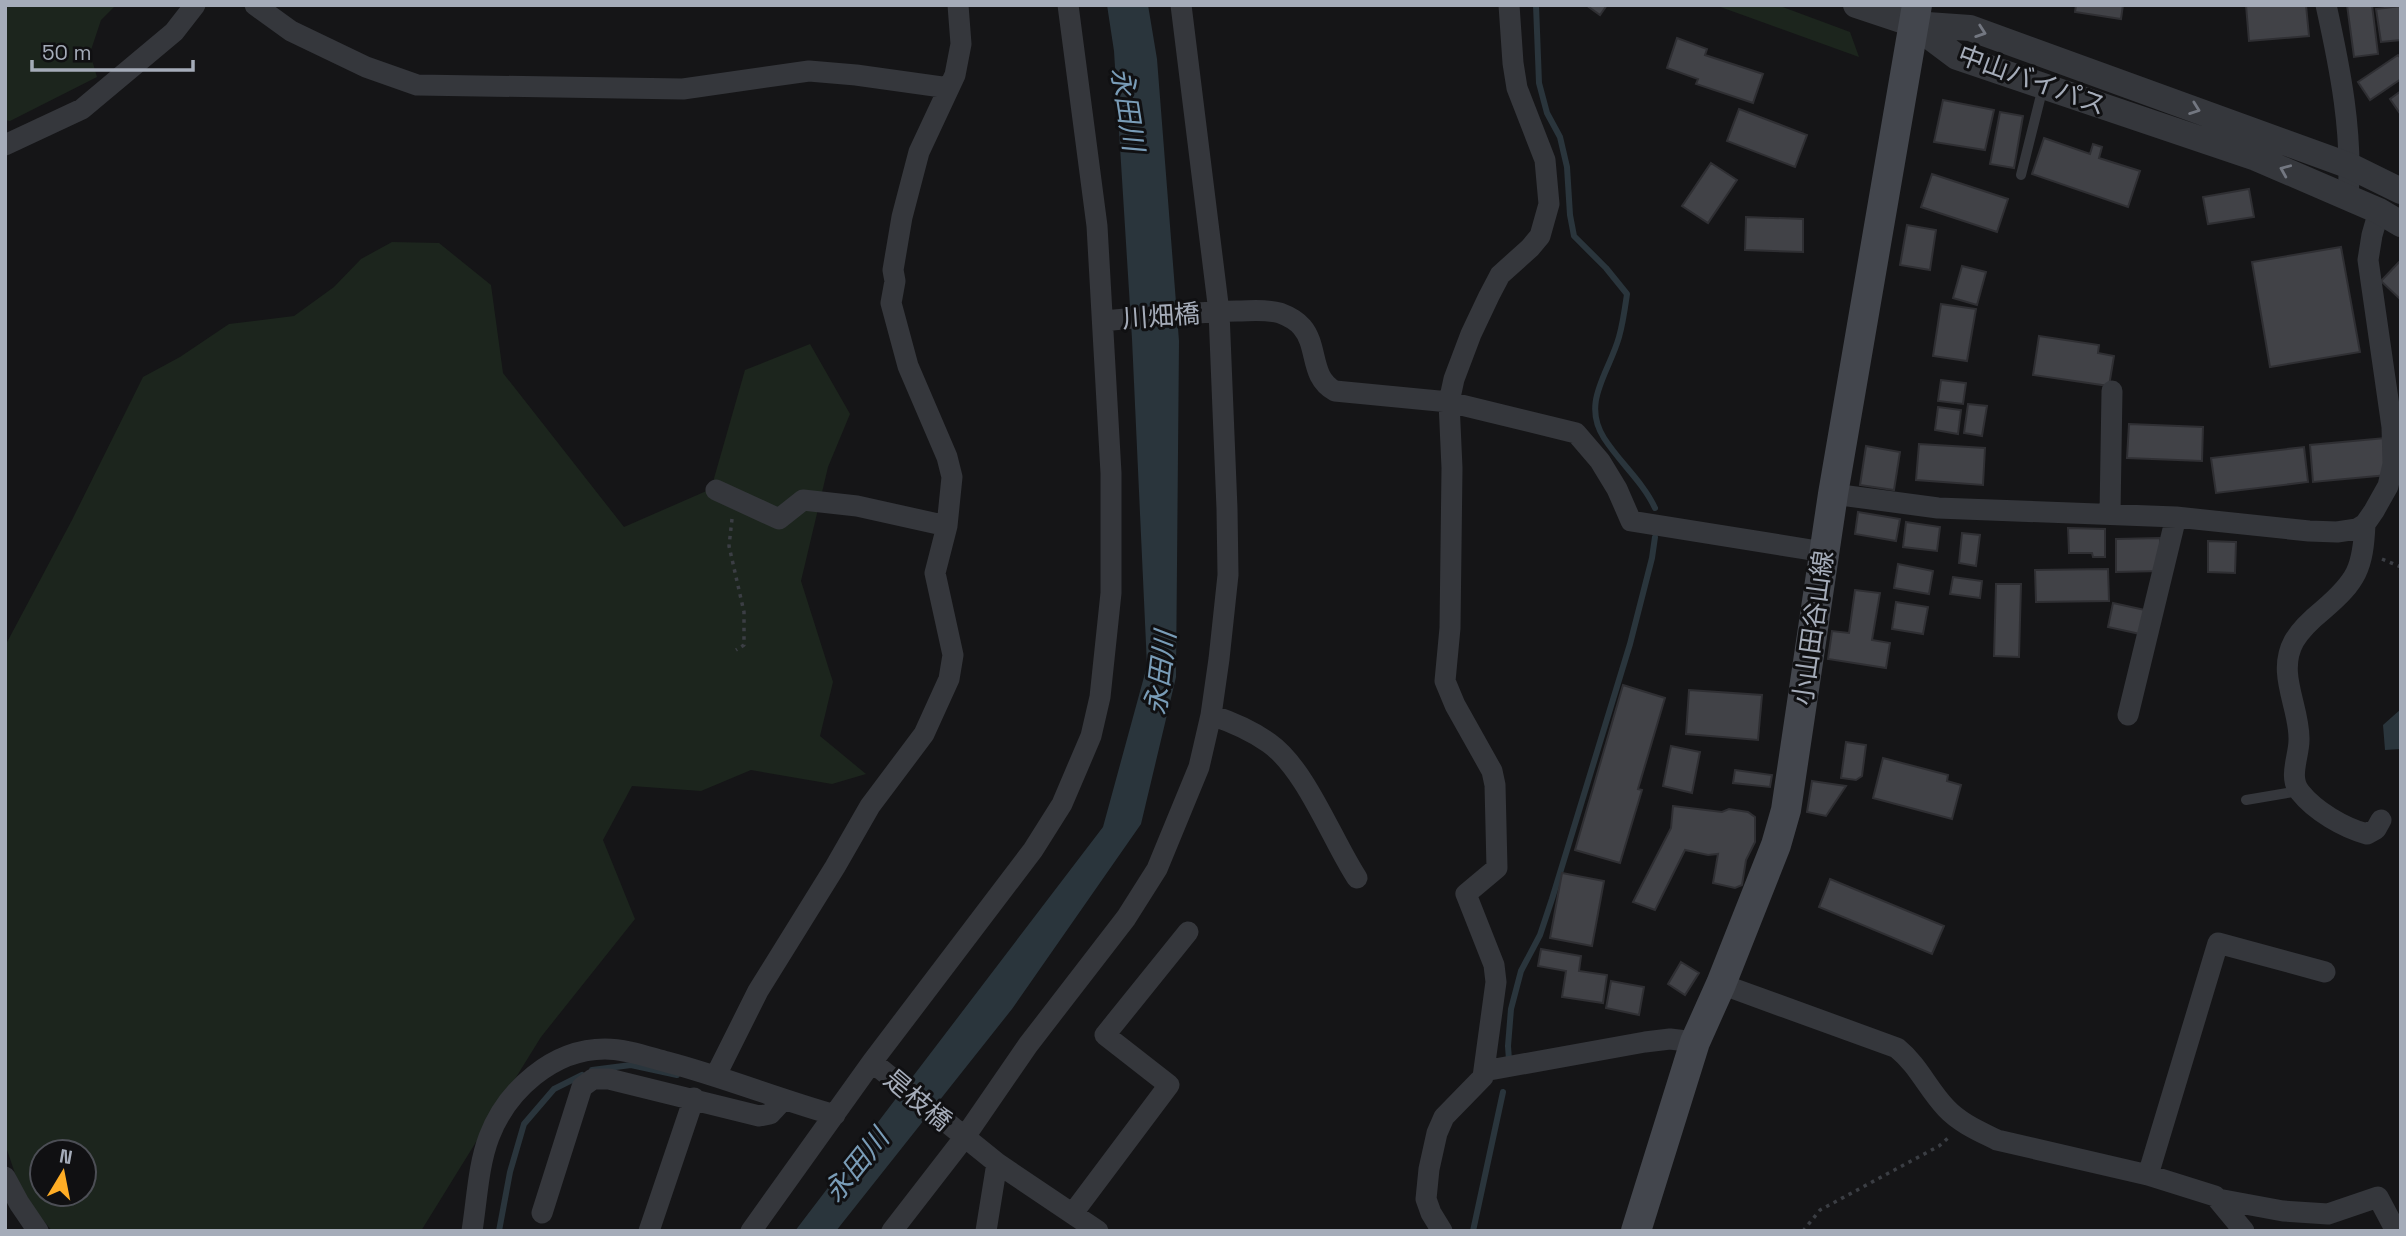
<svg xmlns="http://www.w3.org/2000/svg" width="2406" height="1236" font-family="'Space Grotesk','Noto Sans JP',sans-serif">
  <rect width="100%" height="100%" fill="#151517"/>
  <path fill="#1c251d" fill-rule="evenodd" d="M5,5H116L101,20L90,53L97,77L10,121L5,120Z
    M1715,5H1777L1850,32L1859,57Z
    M392,242L439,243L491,285L503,373L624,527L711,489L745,370L810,344L850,414L828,467L801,581L833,682L820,736L866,774L832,784L751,770L701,791L632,786L603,840L635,919L541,1037L421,1231H52L22,1194L5,1144V646L72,520L143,377L180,357L229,324L294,316L334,287L361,259ZM42,1152H84V1194H42Z"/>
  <path fill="#2a353c" d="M1107,5H1148L1157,59L1179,341L1176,677L1141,824L1012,1009L836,1231H795L1103,827L1147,666L1132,339L1114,51Z
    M2401,709V749L2385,750L2383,725Z"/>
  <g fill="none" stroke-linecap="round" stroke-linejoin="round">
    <path stroke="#2a353c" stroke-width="6" d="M1536,5L1539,83L1547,113L1560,137L1567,167L1570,215L1574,236L1606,268L1627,294C1625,308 1623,323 1619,337C1609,373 1581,402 1604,438C1620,463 1643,482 1655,508
      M1509,1060L1508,1046L1511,1009L1521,971L1540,935L1552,899L1630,644L1652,558L1655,537
      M592,1070L631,1065L677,1075
      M499,1231L510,1172L524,1124L554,1089L582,1075
      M1473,1231L1503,1092"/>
  </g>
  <path fill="#414247" stroke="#2f2f33" stroke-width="2" d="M1586,5H1607L1600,15Z
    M2076,5H2123L2121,19L2075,12Z
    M2246,5H2306L2309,36L2249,41Z
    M2347,5H2372L2378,54L2354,57Z
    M2401,6V40L2381,42L2376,9Z
    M1677,38L1707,49L1705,55L1763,74L1753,103L1696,84L1698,79L1667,68Z
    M2398,55L2401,59V79L2370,100L2358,82Z
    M2401,91V115L2390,99Z
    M1943,100L1994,110L1985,150L1934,142Z
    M1739,109L1807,135L1795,167L1727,141Z
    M2000,112L2023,116L2014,168L1990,164Z
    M2044,138L2090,154L2093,144L2102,147L2099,158L2140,171L2128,207L2032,174Z
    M1711,163L1737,180L1708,223L1682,206Z
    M1932,174L2008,199L1997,232L1921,207Z
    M2249,189L2254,217L2208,224L2203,197Z
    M1746,217L1803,219V252L1745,250Z
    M1907,225L1936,230L1930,270L1900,265Z
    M2341,247L2360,352L2270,367L2252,262Z
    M2401,260V300L2381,281Z
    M1962,266L1986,272L1977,305L1953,298Z
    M1941,304L1976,309L1967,361L1933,356Z
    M2039,336L2099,345L2098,353L2114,356L2109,386L2033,375Z
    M1941,380L1966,383L1963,404L1938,401Z
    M1968,404L1987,406L1982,436L1964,433Z
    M1938,407L1961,410L1958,434L1935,430Z
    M2129,424L2203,427L2202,461L2127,458Z
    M2385,438L2388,475L2313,482L2310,445Z
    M1919,444L1985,448L1983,485L1916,480Z
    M1866,446L1900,452L1894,490L1860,485Z
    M2304,447L2308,482L2216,493L2211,458Z
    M1858,512L1900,519L1896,541L1855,534Z
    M1906,522L1940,527L1937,551L1903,547Z
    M2068,528L2105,529V557H2093L2092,553H2069Z
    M1962,533L1980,535L1976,566L1959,563Z
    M2160,538L2161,571L2116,572V539Z
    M2208,541L2236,542L2235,573L2208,572Z
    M1898,564L1933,571L1929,594L1894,588Z
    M2108,569L2109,601L2036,602L2035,570Z
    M1953,577L1982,581L1980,598L1950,594Z
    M1996,584H2021L2019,657L1994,656Z
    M1855,590L1880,593L1872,640L1890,643L1886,668L1828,659L1832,631L1849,633Z
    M1896,602L1928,607L1923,634L1892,629Z
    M2113,603L2145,610L2140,634L2108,627Z
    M1623,685L1665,698L1638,789L1642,790L1620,863L1575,850Z
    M1689,690L1762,695L1758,740L1686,734Z
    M1846,742L1866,745L1862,776L1856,780L1841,778Z
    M1671,746L1700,752L1692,793L1663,786Z
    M1883,758L1948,775L1947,781L1961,785L1952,819L1873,798Z
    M1735,770L1772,775L1770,787L1733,783Z
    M1812,781L1846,786L1826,816L1807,812Z
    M1673,806L1722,812L1729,809L1748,812L1755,817V842L1746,860L1742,885L1735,888L1713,883L1718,854L1708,855L1685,850L1655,910L1633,902L1671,828Z
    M1562,873L1604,881L1592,946L1550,938Z
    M1830,879L1944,926L1932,954L1819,907Z
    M1541,949L1581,956L1579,971L1607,975L1603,1003L1562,997L1566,971L1538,966Z
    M1681,962L1699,973L1685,995L1668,984Z
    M1611,981L1644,987L1639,1015L1606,1008Z"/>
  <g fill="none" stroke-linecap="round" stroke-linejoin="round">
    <path stroke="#3b3e44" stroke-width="3.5" stroke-dasharray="3.5 5" stroke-linecap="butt" d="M732,519L729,546L744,612V645L736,650
      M2382,559L2401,567
      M1803,1231L1820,1210L1939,1146L1948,1138"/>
    <path stroke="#35373c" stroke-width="10" d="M2021,175L2043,87
      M2246,800L2299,791"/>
    <path stroke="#35373c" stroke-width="21" d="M255,5L291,31L366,67L417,85L683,89L809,71L856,75L949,88
      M2326,5C2340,68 2353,133 2348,197
      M5,145L82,109L174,32L195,5
      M1103,321C1148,317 1192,312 1237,311C1251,311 1266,309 1280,313C1288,316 1297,321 1302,327C1319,347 1309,377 1335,391L1449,402L1576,433L1600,461L1617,489L1631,521L1824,552
      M716,490L779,519L803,500L857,506L947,526
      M1833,494L1938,508L2176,517L2309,531L2337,532L2357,529L2365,524L2374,511L2388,486L2393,464L2392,427L2368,260L2372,235L2379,211
      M2110,514L2112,391
      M2365,524C2363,568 2357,581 2323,610C2312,619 2301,629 2294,641C2276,674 2300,707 2299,740C2299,757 2288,777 2300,792C2315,811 2344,828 2367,834L2376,829L2381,820
      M1211,715C1232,722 1251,730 1269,743C1306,769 1332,840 1357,878
      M2128,715L2176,517
      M1721,984L1897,1048C1919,1066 1927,1088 1946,1108C1960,1123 1979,1131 1997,1140L2148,1175L2215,1196L2244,1231
      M872,1062L997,1163L1098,1231
      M1484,1071L1645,1042L1670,1039L1695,1042
      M716,1075L758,991L835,867L870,806L924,734L949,679L953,655L935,573L947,526L952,477L947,457L908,366L891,303L895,281L893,270L902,217L919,152L955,75L961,44L958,5
      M2148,1175L2218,943L2325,972
      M5,1177L19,1203L38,1231
      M2218,1199L2283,1211L2328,1214L2378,1197L2396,1231
      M542,1213L582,1087L593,1079H609L759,1116L770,1114L783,1100
      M1073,1213L1169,1085L1105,1035L1188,932
      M472,1231C477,1200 478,1166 489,1137C507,1090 553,1049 605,1049C626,1049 648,1057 667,1062C724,1077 778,1099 835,1115
      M649,1231L694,1098
      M751,1231L872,1062L1033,850L1062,804L1091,736L1100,697L1111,593V473L1097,226L1068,5
      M892,1231L964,1138L1028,1045L1126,918L1157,869L1199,767L1211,715L1219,659L1228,575L1227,509L1219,312L1181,5
      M986,1231L997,1163
      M1442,1231L1431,1213L1426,1199L1429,1169L1437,1133L1444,1117L1483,1077L1496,982L1494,965L1466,894L1497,868L1495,785L1492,771L1455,705L1445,681L1450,628L1452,468L1449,402L1454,379L1471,334L1489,296L1500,275L1530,248L1540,236L1549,204L1545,160L1517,88L1513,63L1509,5"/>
    <path stroke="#35373c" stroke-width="26" d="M1856,5L1913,24L1970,28L2350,166L2401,191
      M1913,24L1957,57L2256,158L2379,211L2401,224"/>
    <path stroke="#43464d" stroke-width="30" d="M1636,1231L1695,1042L1721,984L1776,845L1786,810L1833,494L1917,5"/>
  </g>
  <defs><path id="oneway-chevron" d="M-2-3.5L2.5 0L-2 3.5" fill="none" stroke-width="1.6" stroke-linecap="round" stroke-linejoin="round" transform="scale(1.75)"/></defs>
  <g stroke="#737781">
    <use href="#oneway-chevron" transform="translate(1981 32) rotate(19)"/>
    <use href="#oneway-chevron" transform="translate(2195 109) rotate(20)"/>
    <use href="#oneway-chevron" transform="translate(2285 170) rotate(-157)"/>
  </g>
  <g text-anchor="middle" stroke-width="6" stroke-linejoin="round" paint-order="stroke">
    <g font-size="26" fill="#a5acb9" stroke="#101012">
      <text transform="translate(2032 80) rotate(20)" y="9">中山バイパス</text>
      <text transform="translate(1161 316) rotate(-4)" y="9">川畑橋</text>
      <text transform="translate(1813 628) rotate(-82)" y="9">小山田谷山線</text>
      <text transform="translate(918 1100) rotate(40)" y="9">是枝橋</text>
    </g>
    <g font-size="28" font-style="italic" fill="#799cb7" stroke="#101012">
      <text transform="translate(1128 109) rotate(81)" y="10">永田川</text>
      <text transform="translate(1160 673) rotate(-83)" y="10">永田川</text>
      <text transform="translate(856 1165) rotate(-51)" y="10">永田川</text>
    </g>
  </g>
  <rect width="2406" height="1236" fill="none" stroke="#a5acb9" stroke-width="14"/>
  <g transform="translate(63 1173) rotate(10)"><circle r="33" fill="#101012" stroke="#4c4e55" stroke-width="2"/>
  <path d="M0-5L12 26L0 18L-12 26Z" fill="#ffad25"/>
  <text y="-10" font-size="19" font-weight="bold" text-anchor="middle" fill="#a5acb9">N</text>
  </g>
  <path d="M32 60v10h161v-10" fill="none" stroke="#a5acb9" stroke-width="3.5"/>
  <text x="42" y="60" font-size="21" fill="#a5acb9" stroke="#101012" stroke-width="5" paint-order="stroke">50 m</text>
</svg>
